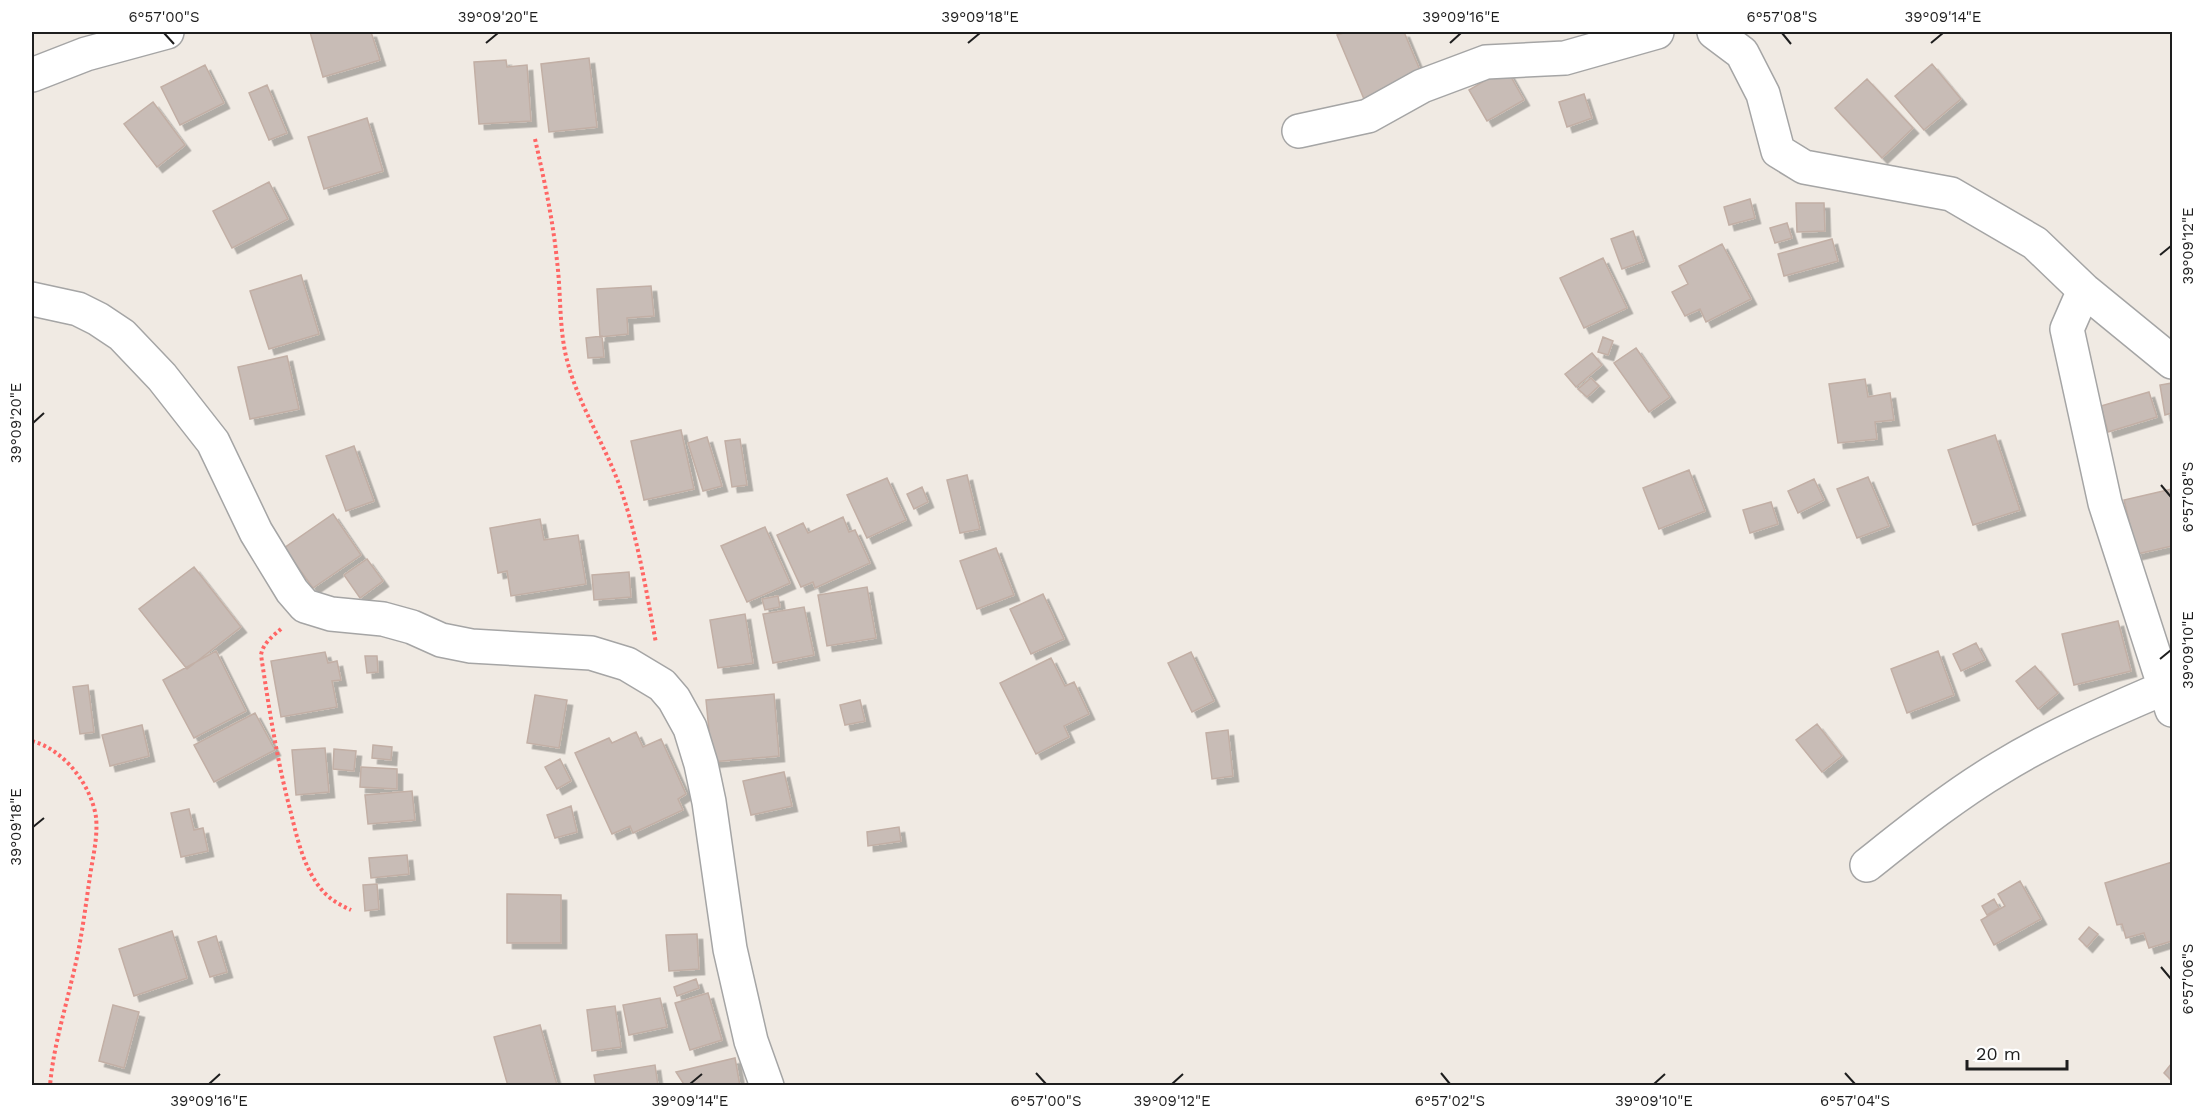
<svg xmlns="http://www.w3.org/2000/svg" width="2204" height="1117" font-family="'Work Sans',sans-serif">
  <defs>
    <filter id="shadow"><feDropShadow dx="5.5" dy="5.5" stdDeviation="0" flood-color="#0004"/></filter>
  </defs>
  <rect width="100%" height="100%" fill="#f0eae3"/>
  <path fill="#c8bcb6" stroke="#c2afa5" stroke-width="1.5" filter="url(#shadow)" d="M310,32H371L380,60L323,77Z
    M1347,32H1404L1422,75L1364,99L1337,35Z
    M589,58L597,127L549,132L541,64Z
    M506,60L507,67L527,65L531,121L479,124L474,62Z
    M1932,64L1961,99L1924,130L1895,96Z
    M205,65L224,103L180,125L161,87Z
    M1506,68L1524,100L1487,121L1469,90Z
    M1867,79L1913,128L1882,158L1835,108Z
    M267,85L287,133L269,140L249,93Z
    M1584,94L1592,118L1567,127L1559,102Z
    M153,102L185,145L157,167L124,124Z
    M367,118L383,171L324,189L308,137Z
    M269,182L288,219L232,248L213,211Z
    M1750,199L1755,218L1729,225L1724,207Z
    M1796,203H1824L1825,231L1797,232Z
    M1787,223L1792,238L1775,243L1770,228Z
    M1633,231L1644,261L1622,269L1611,239Z
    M1832,239L1838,261L1784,276L1778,254Z
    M1722,244L1751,299L1706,322L1700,309L1685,316L1672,292L1688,284L1679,266Z
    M1603,258L1627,308L1584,328L1560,278Z
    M301,275L319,334L269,349L250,291Z
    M651,286L654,316L627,318L628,334L600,337L597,289Z
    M602,336L604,357L588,358L586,338Z
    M1603,337L1613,341L1608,355L1598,352Z
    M1636,348L1670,397L1649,412L1614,363Z
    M1592,353L1602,365L1576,387L1565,374Z
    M287,356L299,409L250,419L238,367Z
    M1591,378L1599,386L1587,397L1578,389Z
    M1865,379L1868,397L1890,393L1894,420L1875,422L1877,439L1838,443L1829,384Z
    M2172,383V413L2165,415L2160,385Z
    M2149,392L2157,417L2108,432L2101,406Z
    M681,430L694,489L644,500L631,441Z
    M1995,435L2020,510L1973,525L1948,450Z
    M707,437L722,486L703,491L688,443Z
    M740,439L747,485L732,487L725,441Z
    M354,446L374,501L346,511L326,456Z
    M1689,470L1705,511L1659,529L1643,488Z
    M967,475L980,529L960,533L947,480Z
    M1868,477L1889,526L1857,538L1837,489Z
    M887,478L906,520L867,538L847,495Z
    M1814,479L1824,500L1798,513L1788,491Z
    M922,487L928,502L914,509L907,494Z
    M2172,489V546L2137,554L2124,500Z
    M1771,502L1778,524L1750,533L1743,510Z
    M333,514L361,555L313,588L284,548Z
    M843,517L849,532L855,530L870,563L815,588L813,582L801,587L777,535L803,523L808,533Z
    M540,519L544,540L578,535L586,584L511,596L507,571L498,573L490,528Z
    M765,527L790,583L747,602L721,546Z
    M996,548L1014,595L977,609L960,561Z
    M367,559L383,581L360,598L344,575Z
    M194,567L241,627L187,669L139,609Z
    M629,572L631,597L594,600L592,575Z
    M867,587L876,638L827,646L818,595Z
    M1043,594L1064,639L1031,654L1010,609Z
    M778,596L780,607L765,610L762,599Z
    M804,607L814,655L773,663L763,614Z
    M745,614L753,663L718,668L710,620Z
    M2118,621L2131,671L2074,685L2062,634Z
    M1976,643L1985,660L1961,671L1953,654Z
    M216,651L246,711L194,738L163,680Z
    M1938,651L1954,695L1907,713L1891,669Z
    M325,652L328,663L337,661L341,680L332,681L337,707L281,717L271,661Z
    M1191,652L1214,701L1192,712L1168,663Z
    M365,656H377L378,672L367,673Z
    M1051,658L1065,686L1074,682L1089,714L1064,726L1069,737L1036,754L1000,683Z
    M2035,666L2058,693L2038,709L2016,681Z
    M88,685L94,732L80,734L73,687Z
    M774,694L779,756L712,762L706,700Z
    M535,695L567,700L559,748L527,743Z
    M860,700L865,721L845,725L840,705Z
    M255,713L275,750L214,782L194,745Z
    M1817,724L1842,756L1822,772L1796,740Z
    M142,725L149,756L110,766L102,735Z
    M1228,730L1233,776L1212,779L1206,733Z
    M636,732L643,747L661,739L686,794L678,799L683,810L633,833L630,826L612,834L575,753L609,738L612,743Z
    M373,745L392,747L391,760L372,758Z
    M325,748L329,792L296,795L292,750Z
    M334,749L356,751L354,771L333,769Z
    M560,759L571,781L557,789L545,767Z
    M361,767L397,769V789L360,787Z
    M784,772L792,806L751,815L743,781Z
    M412,791L415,820L368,824L365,795Z
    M571,806L577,832L555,838L547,815Z
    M189,809L194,830L203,828L208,851L181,857L171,813Z
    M899,827L901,841L868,846L867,832Z
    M407,855L409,874L371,878L369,858Z
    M2172,862V941L2149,948L2144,933L2126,938L2122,924L2117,925L2105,883Z
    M2020,881L2041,919L1994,945L1981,920L2005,906L1998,894Z
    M377,884L379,909L365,911L363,885Z
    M507,894L561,895V943H507Z
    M1994,899L1999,908L1987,915L1982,906Z
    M2089,927L2098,934L2087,947L2079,939Z
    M172,931L187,978L134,996L119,949Z
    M697,934L699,969L669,971L666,935Z
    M216,936L227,972L210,977L198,942Z
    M696,979L699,988L677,996L674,987Z
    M708,993L722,1040L690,1050L675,1003Z
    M660,998L667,1027L629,1035L623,1005Z
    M113,1005L139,1012L124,1068L99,1061Z
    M615,1006L621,1047L592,1051L587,1010Z
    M540,1025L557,1085L508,1086L494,1037Z
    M735,1058L740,1086H685L676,1072Z
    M2172,1063V1081L2164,1073Z
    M655,1065L658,1086H596L594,1075Z"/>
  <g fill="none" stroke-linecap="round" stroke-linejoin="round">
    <defs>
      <path id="minor" d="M1714,32L1742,53L1763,94L1778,151L1804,167L1951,194L2035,243L2084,290L2172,362
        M32,75L86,54L167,32
        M1299,131L1368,116L1422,86L1486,62L1565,58L1657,32
        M2084,290L2067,329L2105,503L2172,710
        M32,299L78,309L98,319L122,335L162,377L213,442L256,532L292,591L305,606L331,614L383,619L412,627L441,640L471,646L591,653L627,664L662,685L674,699L690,728L701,764L709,802L730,949L751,1041L767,1086
        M1867,865C1910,831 1953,796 2000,768C2052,736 2108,712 2164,688"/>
    </defs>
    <use href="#minor" stroke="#a5a5a5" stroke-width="36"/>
    <path stroke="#ff6665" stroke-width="4" stroke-dasharray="3 3" stroke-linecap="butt" d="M535,139C544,179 553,220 557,261C561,292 559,326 566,356C577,403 604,442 620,487C638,538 646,590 656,643
      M281,629C273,636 263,643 261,655C269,708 277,761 291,813C297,838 303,864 318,885C327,898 338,904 351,910
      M32,741C63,749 91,784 96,817C98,837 93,856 90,876C85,910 81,944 72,979C64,1014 53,1049 50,1086"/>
    <use href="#minor" stroke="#fff" stroke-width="33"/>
  </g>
  <path fill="none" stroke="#1e1e1e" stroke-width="2" d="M164,33L174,44M1782,33L1791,44M486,43L498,33M968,43L980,33M1450,43L1461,33M1931,43L1943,33M2160,255L2171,246M33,423L44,413M2161,485L2171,497M2160,659L2171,650M33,827L44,818M2161,967L2171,979M1036,1073L1046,1084M1441,1073L1450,1084M1845,1073L1855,1084M209,1084L220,1074M690,1084L702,1074M1172,1084L1183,1074M1654,1084L1665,1074"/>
  <rect width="2204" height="1117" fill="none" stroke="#ffffff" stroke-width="66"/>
  <path d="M1967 1060v9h100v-9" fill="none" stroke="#1e1e1e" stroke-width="3"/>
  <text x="1976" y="1060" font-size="18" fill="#1e1e1e" stroke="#ffffff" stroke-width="4.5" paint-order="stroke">20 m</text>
  <rect x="33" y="33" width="2138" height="1051" fill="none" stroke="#1e1e1e" stroke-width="2"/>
  <g font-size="15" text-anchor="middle" fill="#1e1e1e">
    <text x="164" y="22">6°57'00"S</text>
    <text x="498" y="22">39°09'20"E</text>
    <text x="980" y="22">39°09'18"E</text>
    <text x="1461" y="22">39°09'16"E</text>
    <text x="1782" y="22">6°57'08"S</text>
    <text x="1943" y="22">39°09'14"E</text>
    <text transform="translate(2188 246) rotate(-90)" y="5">39°09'12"E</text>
    <text transform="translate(16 423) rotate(-90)" y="5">39°09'20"E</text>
    <text transform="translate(2188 497) rotate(-90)" y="5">6°57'08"S</text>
    <text transform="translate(2188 650) rotate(-90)" y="5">39°09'10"E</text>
    <text transform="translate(16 827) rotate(-90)" y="5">39°09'18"E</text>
    <text transform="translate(2188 979) rotate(-90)" y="5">6°57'06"S</text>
    <text x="209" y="1106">39°09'16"E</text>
    <text x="690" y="1106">39°09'14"E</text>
    <text x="1046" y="1106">6°57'00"S</text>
    <text x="1172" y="1106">39°09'12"E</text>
    <text x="1450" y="1106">6°57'02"S</text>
    <text x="1654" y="1106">39°09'10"E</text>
    <text x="1855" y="1106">6°57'04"S</text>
  </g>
</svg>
